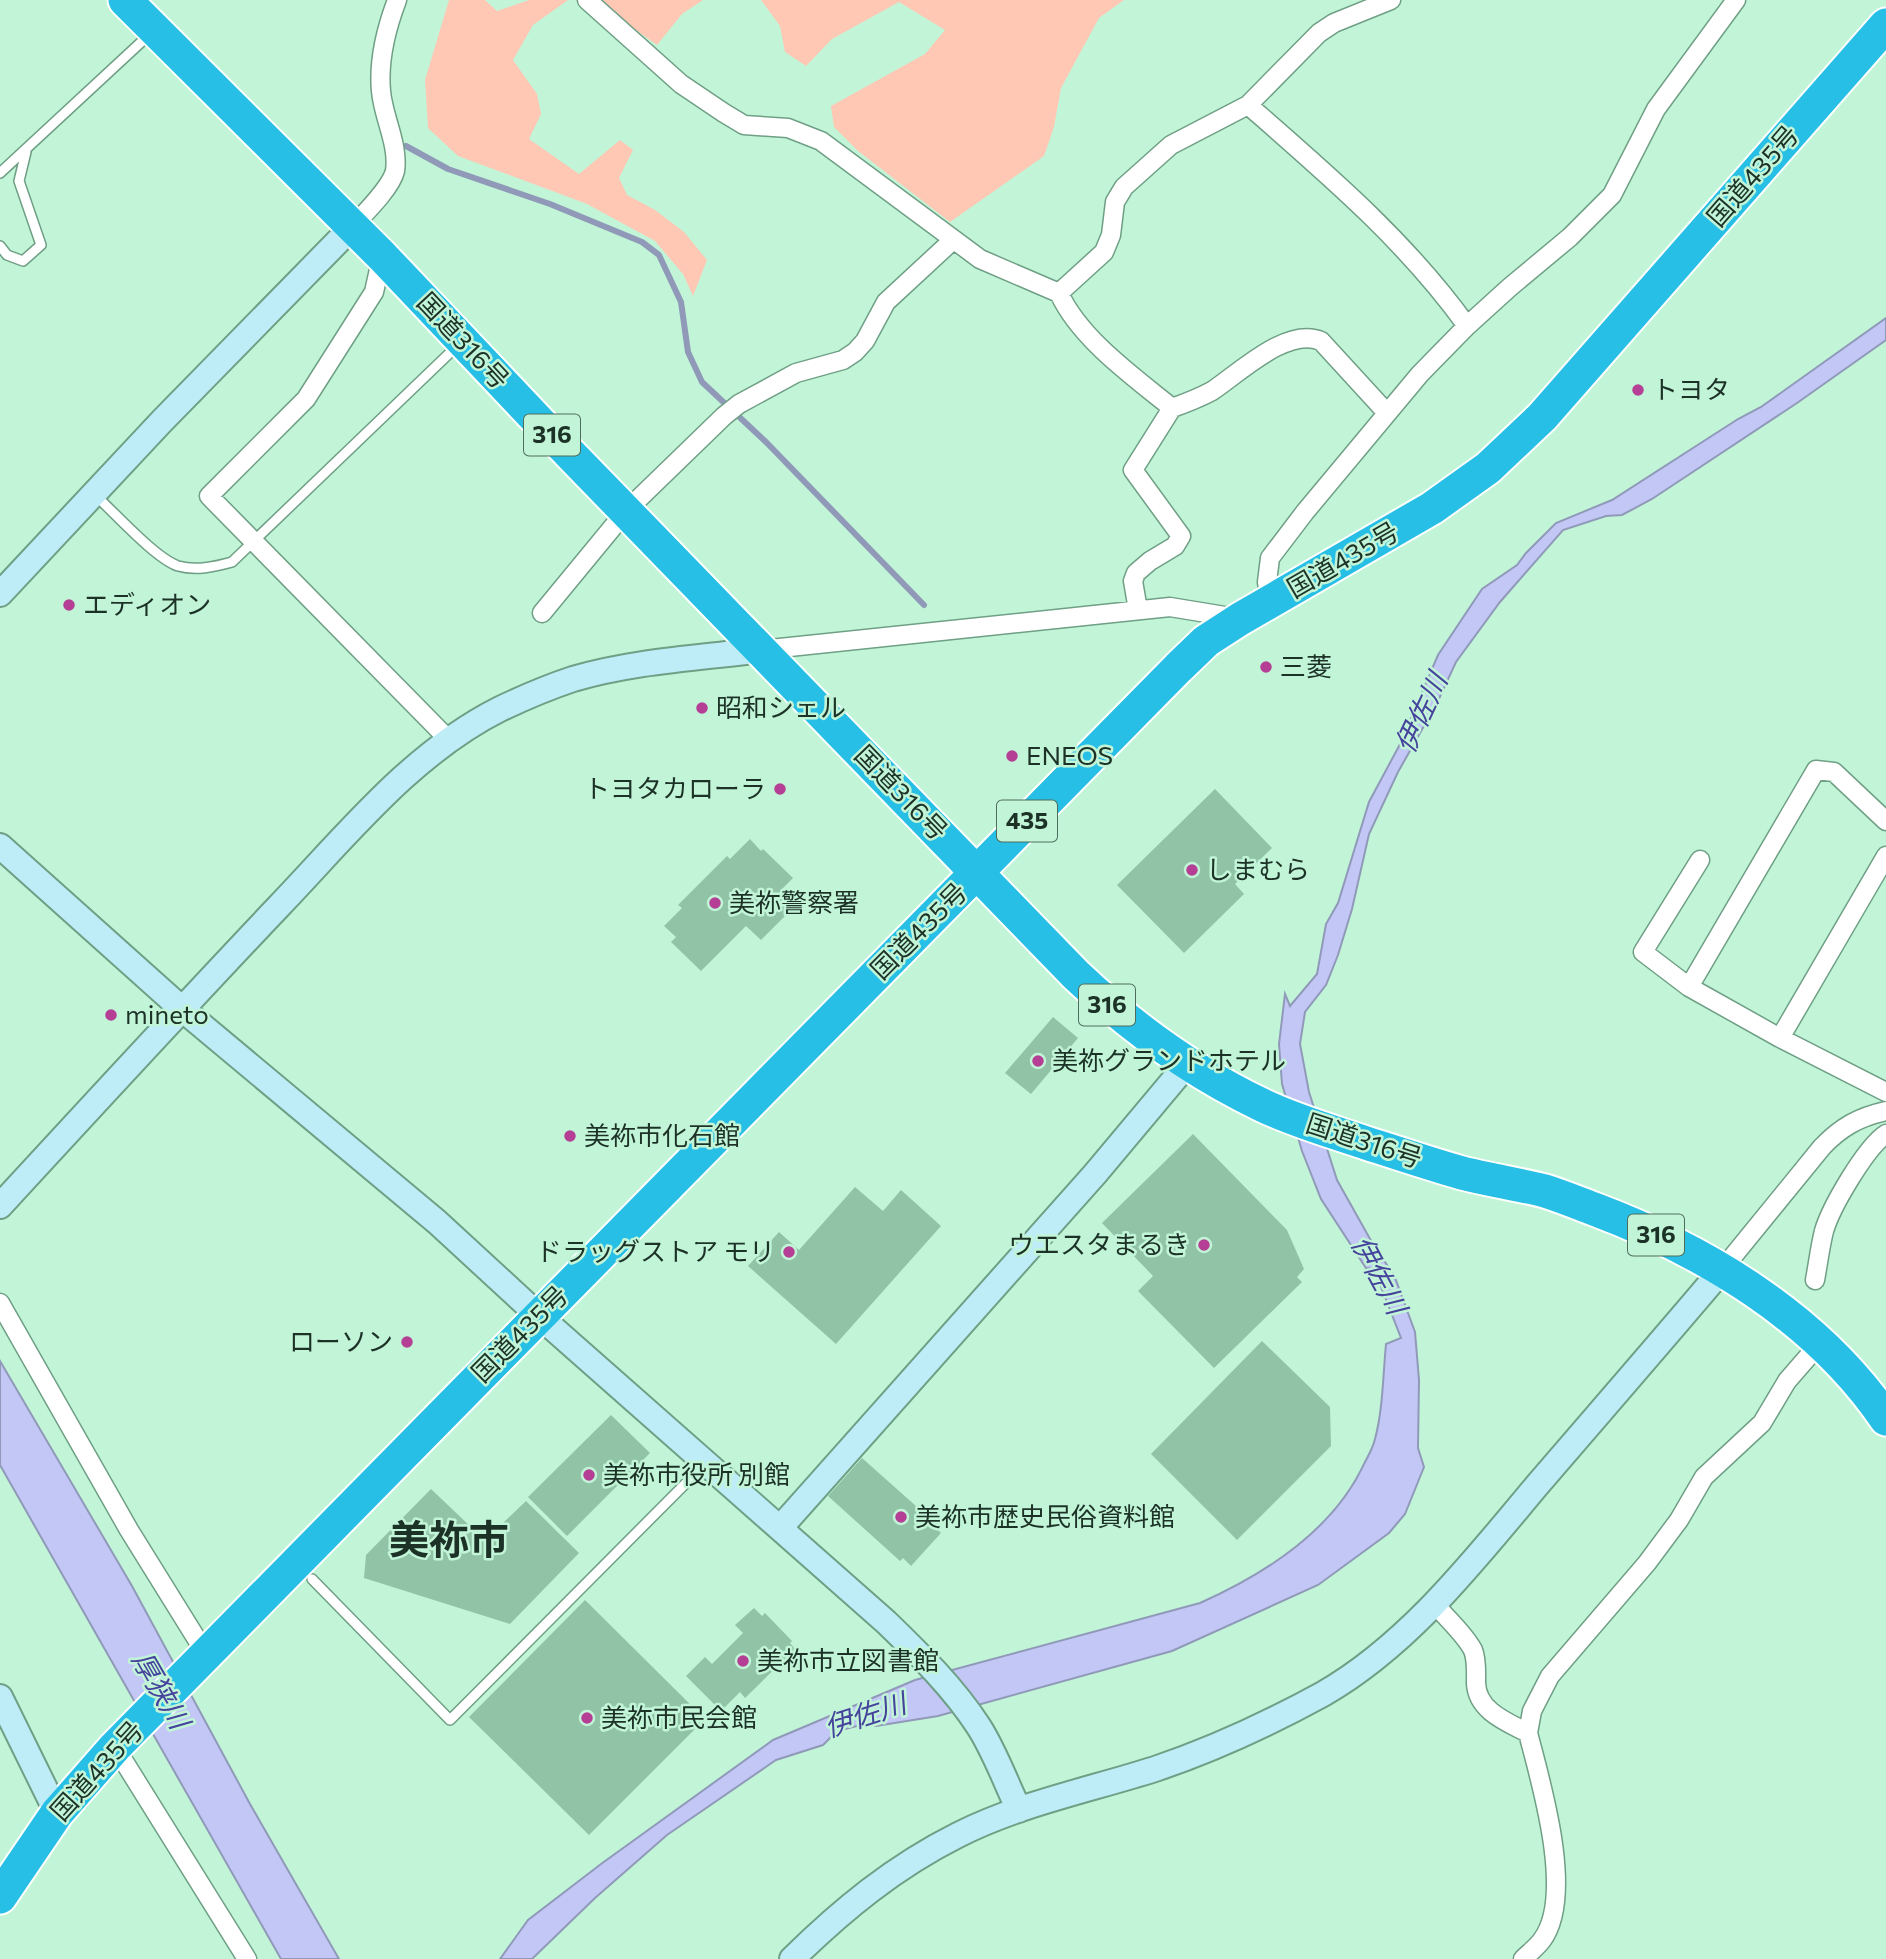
<svg xmlns="http://www.w3.org/2000/svg" width="1886" height="1959" font-family="Commissioner,'Noto Sans JP',sans-serif">
  <rect width="100%" height="100%" fill="#c2f5d8"/>
  <path fill="#fec8b5" d="M449,0H485L497,11L529,0H568L533,25L513,60L537,94L541,114L529,139L579,174L620,140L633,150L619,178L627,195L655,210L684,232L707,260L693,296L683,274L655,241L587,204L458,156L428,128L425,80Z
    M574,0H703L682,14L657,45L599,4Z
    M761,0H1124L1099,18L1061,88L1054,127L1044,156L950,222L858,151L834,127L831,106L925,54L945,30L899,2L832,39L806,66L785,52L780,26Z"/>
  <path fill="#c2c7f6" stroke="#909ab8" stroke-width="2" d="M1886,318V340L1797,403L1652,499L1622,515L1606,516L1563,530L1500,602L1456,662L1437,703L1398,772L1369,834L1352,909L1338,955L1326,985L1305,1012L1300,1044L1309,1092L1337,1180L1374,1246L1394,1275L1415,1332L1419,1380L1418,1448L1424,1467L1405,1514L1389,1533L1318,1585L1172,1651L938,1716L876,1726L865,1724L837,1731L823,1745L776,1760L667,1835L595,1898L532,1959H500L528,1920L601,1864L773,1740L915,1680L1200,1603C1265,1574 1333,1531 1364,1464C1368,1456 1373,1448 1375,1439C1383,1409 1383,1375 1386,1344L1401,1338L1374,1269L1366,1268L1321,1199L1302,1151L1282,1084L1279,1044L1285,994L1290,1006L1317,974L1326,924L1338,903L1369,802L1399,746L1438,655L1482,589L1517,565L1526,553L1556,523L1612,500L1738,419L1761,407Z
    M0,1361L132,1586L250,1804L339,1959H281L0,1465Z"/>
  <g fill="none" stroke-linecap="round" stroke-linejoin="round">
    <path stroke="#909ab8" stroke-width="6" d="M406,146L448,169L550,204L642,242L659,255L681,302L688,352L702,382L767,443L924,605"/>
  </g>
  <path fill="#91c3a7" d="M1215,789L1272,848L1235,884L1244,894L1184,953L1117,885Z
    M750,839L761,851L763,849L793,878L780,891L795,906L761,940L746,926L701,971L671,942L676,937L664,926L682,908L678,905L727,856L730,859Z
    M1053,1017L1078,1038L1031,1094L1005,1073Z
    M1193,1134L1287,1230L1304,1269L1297,1277L1302,1282L1214,1368L1138,1291L1153,1276L1102,1223Z
    M855,1187L883,1211L901,1190L941,1226L836,1344L748,1266L779,1232L799,1250Z
    M1262,1341L1330,1407L1331,1446L1237,1540L1151,1454Z
    M611,1415L650,1453L567,1536L528,1497Z
    M862,1458L935,1523L933,1525L941,1533L911,1566L903,1558L900,1561L828,1496Z
    M431,1489L471,1527L502,1524L526,1501L579,1553L510,1624L364,1578L366,1555Z
    M585,1600L705,1719L589,1835L469,1717Z
    M754,1608L762,1616L765,1613L792,1641L790,1643L795,1649L745,1698L740,1692L721,1711L686,1676L705,1657L712,1664L743,1633L735,1625Z"/>
  <g fill="none" stroke-linecap="round" stroke-linejoin="round">
    <defs>
      <path id="lane" d="M0,173L151,33
        M0,246L7,255L23,261L41,245L19,181L26,152
        M95,495C115,513 155,558 178,566C196,571 214,567 232,562L457,346
        M312,1579L450,1720L704,1465"/>
      <path id="street" d="M587,0L681,84L724,113L744,125L788,128L821,141L980,259L1059,293C1080,339 1134,377 1172,408L1133,470L1181,536L1175,546L1150,561L1136,573L1133,581L1138,610
        M1248,105C1327,174 1406,241 1467,326
        M352,227C364,214 391,188 395,171C399,144 383,117 381,91C378,59 386,29 397,0
        M382,256L374,292L306,399L209,496L450,741
        M1059,293L1104,252L1111,235L1115,202L1124,187L1171,145L1248,105L1319,33L1334,23L1391,0
        M1172,408C1186,403 1199,398 1212,391C1238,374 1287,326 1321,341L1387,413
        M1270,601L1267,582L1270,558L1305,512L1420,374L1467,326L1510,287L1570,237L1612,195L1656,109L1736,0
        M542,613L626,511L724,416L739,404L796,373L843,360L855,352L865,341L886,302L953,240
        M761,650L1170,607L1237,618
        M1700,860L1643,952L1689,987L1780,1038L1886,1092
        M1689,987L1816,770L1834,772L1886,821
        M1780,1038L1886,856
        M1721,1271L1822,1147C1841,1127 1859,1117 1886,1111
        M1815,1280C1818,1264 1820,1247 1824,1231C1831,1207 1866,1147 1886,1134
        M0,1303L129,1530L206,1654
        M1434,1603C1446,1618 1464,1633 1473,1650C1477,1660 1476,1672 1476,1683C1477,1711 1507,1722 1528,1733
        M115,1747L247,1959
        M1523,1959C1529,1953 1537,1947 1542,1940C1575,1896 1541,1783 1528,1733L1532,1711L1550,1676L1647,1563L1679,1520L1704,1477L1762,1423L1787,1381L1820,1343"/>
      <path id="secondary" d="M0,594L162,421L352,227
        M0,846L182,1009L437,1222L538,1315L886,1622C920,1655 953,1687 979,1727C995,1752 1006,1783 1019,1810
        M0,1206C93,1105 186,1004 280,905C347,835 412,753 500,709C523,698 549,687 573,679C634,661 699,658 761,650
        M780,1528L1095,1174L1188,1063
        M0,1697L57,1813
        M792,1959C842,1910 894,1867 958,1835C1019,1804 1089,1790 1155,1769C1212,1750 1270,1723 1323,1694C1410,1644 1475,1559 1539,1483C1600,1412 1661,1342 1721,1271"/>
      <path id="highway" d="M125,0L382,256L544,427L1076,975C1131,1027 1193,1072 1262,1105C1295,1121 1331,1131 1366,1143C1398,1153 1430,1164 1462,1173C1489,1180 1517,1184 1545,1191C1561,1196 1578,1203 1594,1209C1706,1251 1818,1319 1886,1419
        M0,1897L57,1813L115,1747L1178,668L1206,641L1240,619L1432,508L1488,468L1542,417L1886,25"/>
    </defs>
    <use href="#lane" stroke="#6f9f85" stroke-width="12"/>
    <use href="#street" stroke="#6f9f85" stroke-width="21"/>
    <use href="#secondary" stroke="#6f9f85" stroke-width="28"/>
    <use href="#highway" stroke="#fff" stroke-width="37"/>
    <use href="#lane" stroke="#fff" stroke-width="9"/>
    <use href="#street" stroke="#fff" stroke-width="18"/>
    <use href="#secondary" stroke="#beecf7" stroke-width="24"/>
    <use href="#highway" stroke="#27bfe5" stroke-width="33"/>
  </g>
  <g fill="#b53f95" stroke="#c2f5d8" stroke-width="2.5">
    <circle cx="1638" cy="390" r="7"/>
    <circle cx="69" cy="605" r="7"/>
    <circle cx="1266" cy="667" r="7"/>
    <circle cx="702" cy="708" r="7"/>
    <circle cx="1012" cy="756" r="7"/>
    <circle cx="780" cy="789" r="7"/>
    <circle cx="1192" cy="870" r="7"/>
    <circle cx="715" cy="903" r="7"/>
    <circle cx="111" cy="1015" r="7"/>
    <circle cx="1038" cy="1061" r="7"/>
    <circle cx="570" cy="1136" r="7"/>
    <circle cx="1204" cy="1245" r="7"/>
    <circle cx="789" cy="1252" r="7"/>
    <circle cx="407" cy="1342" r="7"/>
    <circle cx="589" cy="1475" r="7"/>
    <circle cx="901" cy="1517" r="7"/>
    <circle cx="743" cy="1661" r="7"/>
    <circle cx="587" cy="1718" r="7"/>
  </g>
  <g text-anchor="middle" stroke-width="5" stroke-linejoin="round" paint-order="stroke">
    <g fill="#c2f5d8" stroke="#4e6c5c" stroke-width="2">
      <rect x="524" y="414.5" width="56" height="41" rx="5"/>
      <rect x="997" y="800.5" width="60" height="41" rx="5"/>
      <rect x="1079" y="984.5" width="56" height="41" rx="5"/>
      <rect x="1628" y="1214.5" width="56" height="41" rx="5"/>
    </g>
    <g font-size="24" font-weight="bold" fill="#1d3227">
      <text x="552" y="443">316</text>
      <text x="1027" y="829">435</text>
      <text x="1107" y="1013">316</text>
      <text x="1656" y="1243">316</text>
    </g>
    <g font-size="26" fill="#1d3227" stroke="#c2f5d8">
      <text transform="translate(1753 176) rotate(-49)" y="9">国道435号</text>
      <text transform="translate(463 341) rotate(47)" y="9">国道316号</text>
      <text transform="translate(1343 560) rotate(-30)" y="9">国道435号</text>
      <text transform="translate(901 793) rotate(46)" y="9">国道316号</text>
      <text transform="translate(919 931) rotate(-45)" y="9">国道435号</text>
      <text transform="translate(1364 1141) rotate(18)" y="9">国道316号</text>
      <text transform="translate(520 1334) rotate(-45)" y="9">国道435号</text>
      <text transform="translate(97 1771) rotate(-48)" y="9">国道435号</text>
    </g>
    <g font-size="26" fill="#1d3227" stroke="#c2f5d8" text-anchor="start">
      <text x="1652" y="399">トヨタ</text>
      <text x="83" y="614">エディオン</text>
      <text x="1280" y="676">三菱</text>
      <text x="716" y="717">昭和シェル</text>
      <text x="1026" y="765">ENEOS</text>
      <text x="766" y="798" text-anchor="end">トヨタカローラ</text>
      <text x="1206" y="879">しまむら</text>
      <text x="729" y="912">美祢警察署</text>
      <text x="125" y="1024">mineto</text>
      <text x="1052" y="1070">美祢グランドホテル</text>
      <text x="584" y="1145">美袮市化石館</text>
      <text x="1190" y="1254" text-anchor="end">ウエスタまるき</text>
      <text x="775" y="1261" text-anchor="end">ドラッグストア モリ</text>
      <text x="393" y="1351" text-anchor="end">ローソン</text>
      <text x="603" y="1484">美祢市役所 別館</text>
      <text x="915" y="1526">美袮市歴史民俗資料館</text>
      <text x="757" y="1670">美祢市立図書館</text>
      <text x="601" y="1727">美祢市民会館</text>
    </g>
    <g font-size="28" font-style="italic" fill="#45439b" stroke="#c2f5d8">
      <text transform="translate(1421 713) rotate(-65)" y="10">伊佐川</text>
      <text transform="translate(1379 1275) rotate(62)" y="10">伊佐川</text>
      <text transform="translate(161 1690) rotate(60)" y="10">厚狭川</text>
      <text transform="translate(865 1715) rotate(-18)" y="10">伊佐川</text>
    </g>
    <g font-size="40" font-weight="bold" fill="#1d3227" stroke="#c2f5d8">
      <text x="449" y="1554">美祢市</text>
    </g>
  </g>
</svg>
